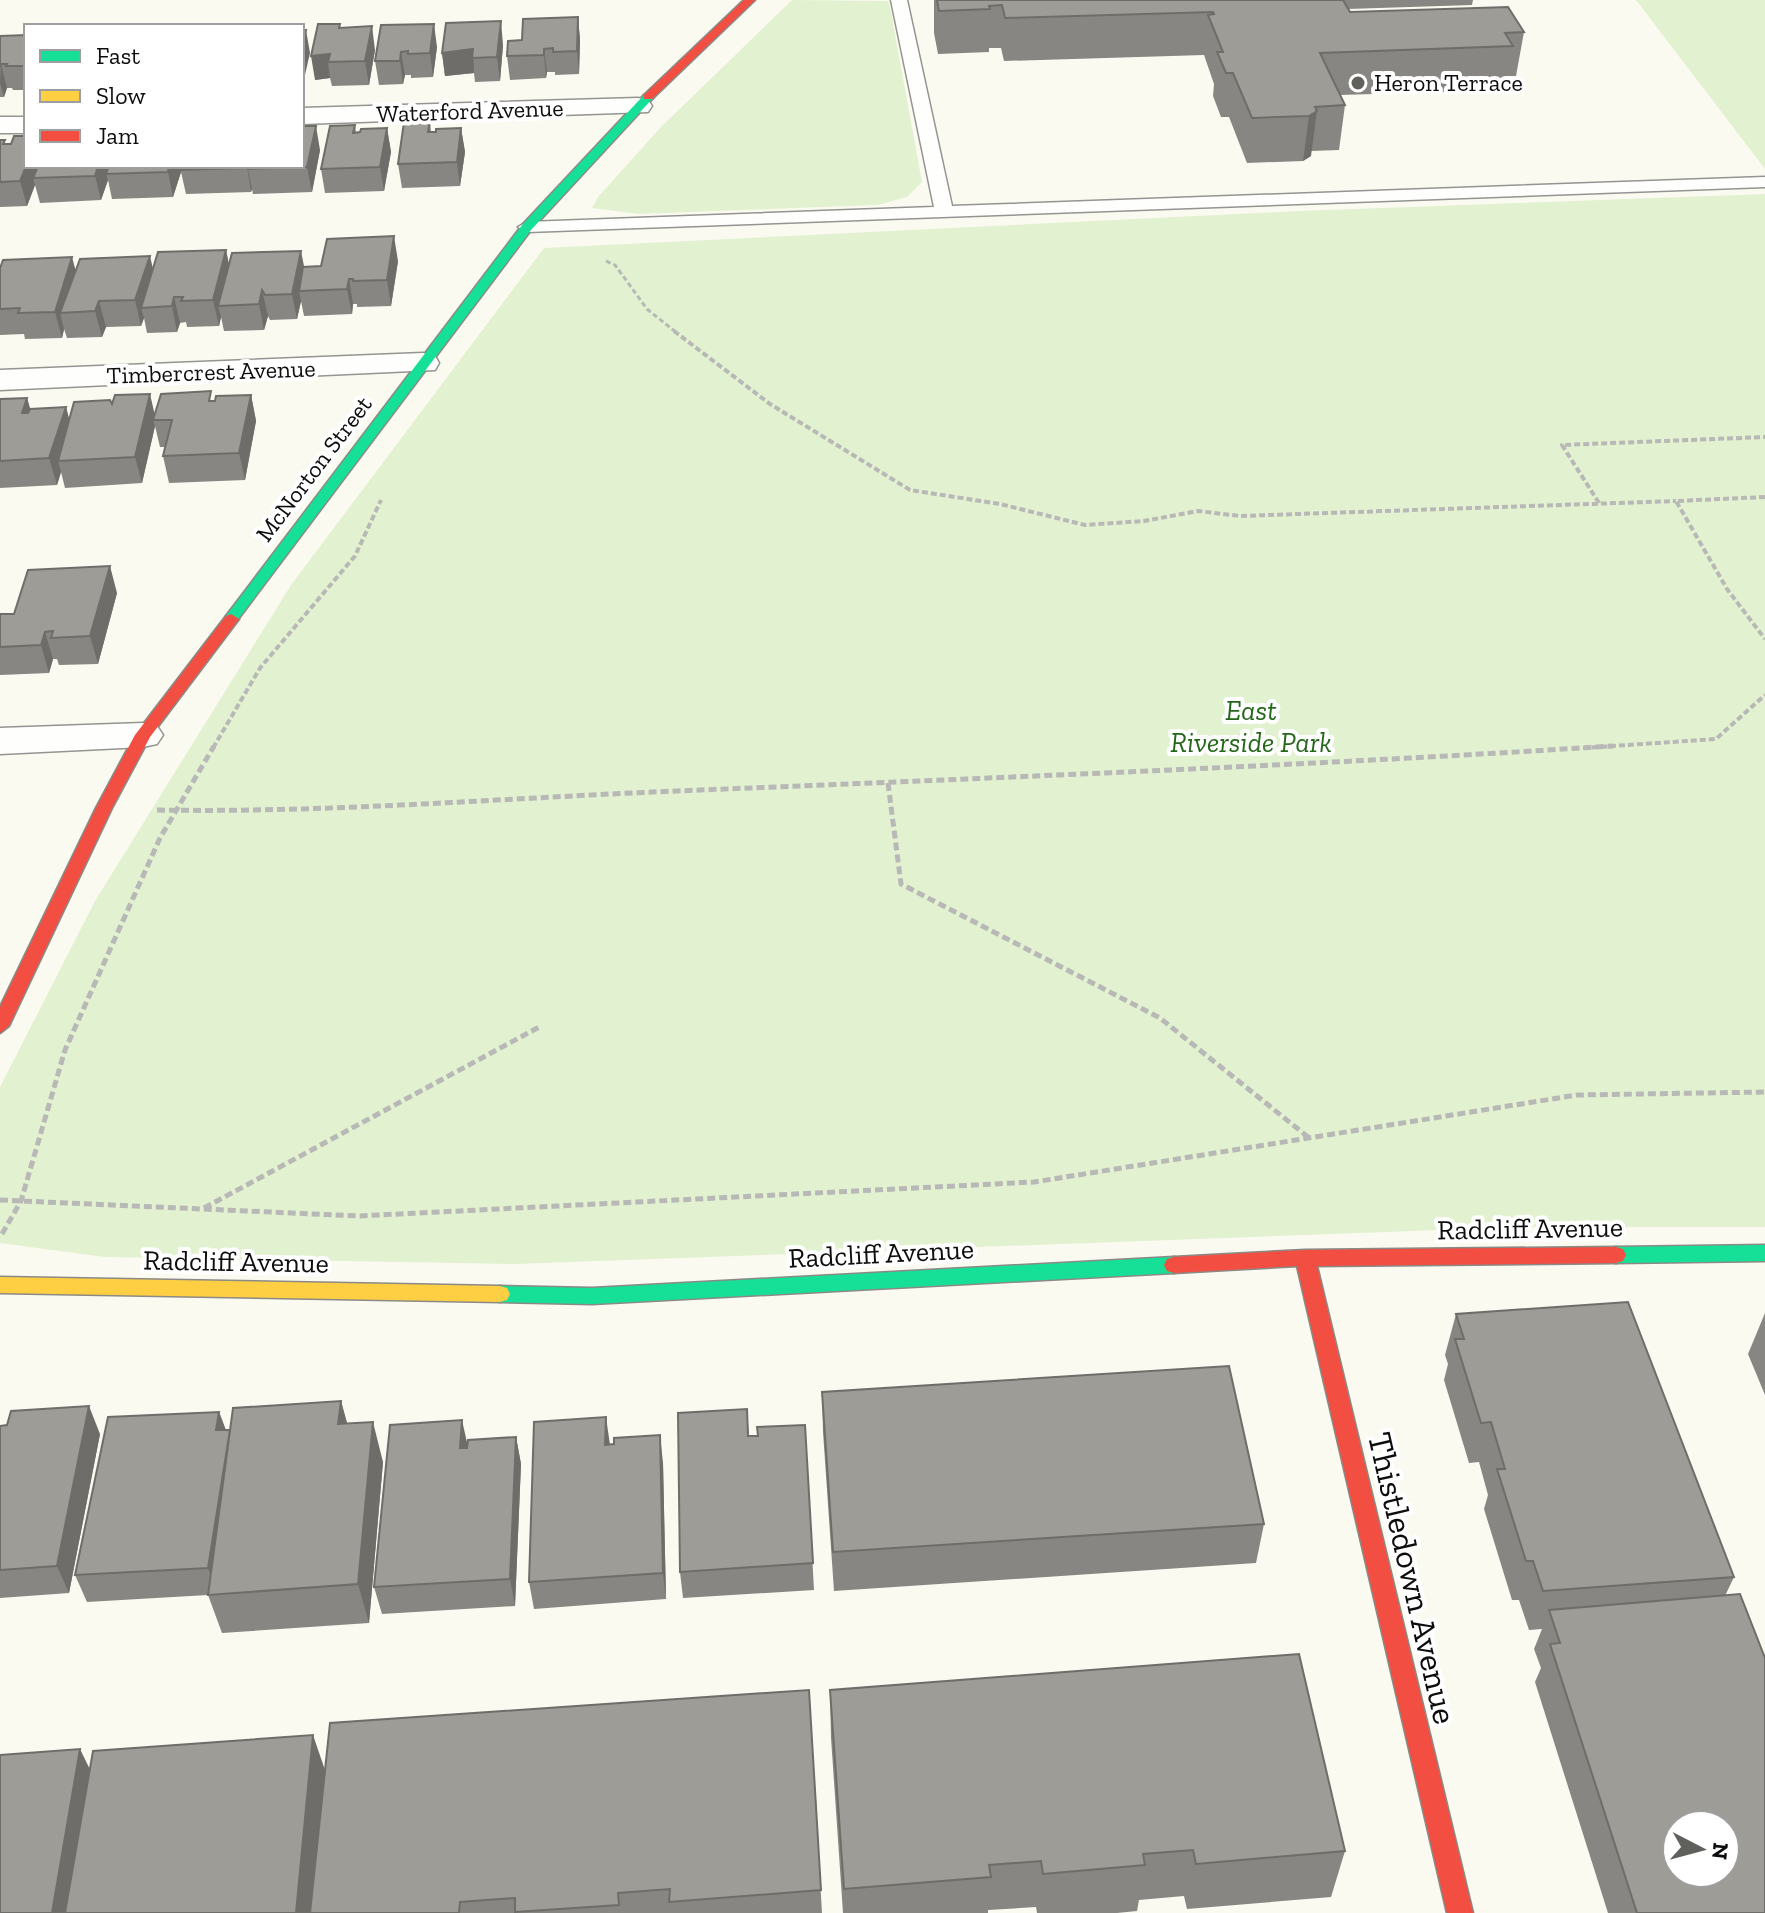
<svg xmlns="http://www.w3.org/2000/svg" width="1765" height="1913" font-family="'Zilla Slab',serif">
  <rect width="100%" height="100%" fill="#fbfaf1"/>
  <path fill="#e2f2d0" d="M792,0L889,1L922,182L907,197L878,205L639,214L592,208L598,197L661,127Z
    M1636,0H1765V169Z
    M1765,194V1227H1523L517,1264L104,1257L0,1243V1087L95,901L291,585L544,248L1299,211Z"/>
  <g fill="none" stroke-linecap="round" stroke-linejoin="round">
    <defs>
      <path id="lane" d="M891,0H907L952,206L1765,177V187L527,232L518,227L527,222L934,207Z"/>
      <path id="street" d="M638,98L648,100L652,106L648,112L302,124V108Z
        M0,117H26V133H0Z
        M423,353L435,356L439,363L435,370L0,390V370Z
        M143,723L157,726L163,735L157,744L143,747L0,754V728Z"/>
      <path id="fast" d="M644,95L654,97L531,230L236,622H226V616L523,224Z
        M1765,1245V1261L1616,1263L1609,1261L1606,1255L1609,1249L1616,1247Z
        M1174,1257L1181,1259L1184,1265L1181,1271L1174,1273L592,1304L500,1302L493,1300L490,1294L493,1288L500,1286L592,1288Z"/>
      <path id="slow" d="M0,1277L500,1286L507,1288L510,1294L507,1300L500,1302L0,1293Z"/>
      <path id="jam" d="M744,0H755L652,99H644V95Z
        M231,614L239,619L150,737L112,808L9,1026L0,1033V1007L96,808L135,735L226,616Z
        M1616,1247L1623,1249L1626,1255L1623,1261L1616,1263L1317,1266L1473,1913H1447L1297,1266L1174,1273L1167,1271L1164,1265L1167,1259L1174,1257L1305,1250Z"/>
    </defs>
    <use href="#lane" stroke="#949490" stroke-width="3"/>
    <use href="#street" stroke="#949490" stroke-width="3"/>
    <use href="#fast" stroke="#8b8a86" stroke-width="3"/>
    <use href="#slow" stroke="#8b8a86" stroke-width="3"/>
    <use href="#jam" stroke="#8b8a86" stroke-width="3"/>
    <path stroke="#b8b8b6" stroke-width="3" stroke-dasharray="5 3" stroke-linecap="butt" d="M606,261L615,265L647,309L677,333"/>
    <path stroke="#b8b8b6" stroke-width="4" stroke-dasharray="6 3" stroke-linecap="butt" d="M674,331L770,404L910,490L1000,504L1085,525L1144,521L1198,511L1240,516L1676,501
      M1765,497L1676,501L1727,589L1765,639
      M1599,503L1562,445L1765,437
      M213,748L260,668L355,556L381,500
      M1583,748L1716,739L1765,695"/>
    <path stroke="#b8b8b6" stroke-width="5" stroke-dasharray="8 4" stroke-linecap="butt" d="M888,783L901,884L1160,1018L1308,1137
      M157,810C331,813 503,798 677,791C989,778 1301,766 1613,746
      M0,1200L359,1216L1034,1182L1577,1095L1765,1092
      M204,1208L541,1026
      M2,1234L21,1201L65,1050L160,838L214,746"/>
    <use href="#lane" fill="#fefefd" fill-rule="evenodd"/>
    <use href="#street" fill="#fefefd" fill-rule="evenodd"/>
    <use href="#fast" fill="#16e098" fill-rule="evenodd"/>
    <use href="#slow" fill="#ffcf43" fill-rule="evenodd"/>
    <use href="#jam" fill="#f24e42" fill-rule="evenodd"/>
  </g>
  <path fill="#888682" d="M934,0H1473L1472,5L1348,9L1350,12L1524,32L1516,76H1508L1505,90L1340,95L1345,105L1339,150L1311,151V156L1303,161L1247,163L1229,117H1221L1213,96L1214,84L1204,55L1004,61L1001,48H989V52L938,54L934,33Z
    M578,17L580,40L579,74L555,75V72H547L546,78L510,80L507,56L522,40Z
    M381,25L437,47L433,77L411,78V75H405L403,84L379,85L375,61Z
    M341,28L375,50L369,85L332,86L330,78L315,80Z
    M26,35V90H13L12,88H7L4,97H0V36Z
    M503,45L500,81L475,82L474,73L445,76L442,53Z
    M430,121L431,132L461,128L465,152L460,186L402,188L398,164Z
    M355,125L356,133L387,128L391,152L384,191L325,193L321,169Z
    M0,140L6,144L26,166L320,150L312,192L253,194L252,189L251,192L186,194L181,172L173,197L112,199L108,180L101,200L40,203L35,185L27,206L0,207Z
    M226,250L229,265L304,267L398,261L391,306L357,307V304H353L352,314L304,316L301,301L297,319L270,320L268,316L264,330L224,331L221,317L219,326L187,327L186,322L180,323L177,332L147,333L144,318L141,326L106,327L102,337L67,338L64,329L62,338L25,339L24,334L0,335V267L76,269H153Z
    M251,395L256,421L245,480L169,483L163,456L165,447H160L155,426L142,483L65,488L61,472L57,485L0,488V399L27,398L30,409L66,407L69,419L112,404L155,415L213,401Z
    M117,593L98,664L59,665L57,659H53L49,673L0,675V614H14Z
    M1765,1313V1395L1748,1354Z
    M1456,1314L1734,1577L1725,1596L1765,1913H1608L1535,1682L1541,1668L1534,1649L1542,1629L1529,1630L1519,1600H1512L1484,1509L1488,1495L1479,1462L1469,1463L1444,1380L1448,1364L1445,1355Z
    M822,1392L1264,1524L1256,1563L834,1591L823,1432Z
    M341,1401L347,1424L383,1462L369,1623L222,1633L208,1595L87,1602L75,1575L219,1412L226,1430H230Z
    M747,1409L749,1436H758L805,1425L814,1590L683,1598L680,1572Z
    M0,1426L100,1434L69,1593L0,1598Z
    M516,1437L521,1464L515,1606L382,1614L374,1587L467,1443Z
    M610,1444L663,1463L666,1599L534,1609L529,1582Z
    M809,1690L822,1913H0L90,1769L325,1771Z
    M830,1690L1345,1851L1331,1897L1187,1909L1184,1896L1139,1900L1137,1911L1117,1913H1037L1036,1907L988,1910V1913H843L831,1738Z"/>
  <path fill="#6f6d6a" d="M578,17L580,40L579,74L577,51Z
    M501,21L503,45L500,81L497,57Z
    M434,24L437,47L433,77L430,53Z
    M372,26L375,50L369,85L365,61Z
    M306,30L310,53L304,79L302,69V46Z
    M473,49L474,73L445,76L442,53Z
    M544,49L547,72L546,78L544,55Z
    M401,52L405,75L403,84L400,61Z
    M330,54L328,62L330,78L315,80L311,56Z
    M1,64L7,88L4,97L0,83Z
    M1317,111L1311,156L1303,161L1309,116Z
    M316,126L320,150L312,192L307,167Z
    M387,128L391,152L384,191L380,167Z
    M461,128L465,152L460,186L457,162Z
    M26,166H42L33,178L35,185L27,206L20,181Z
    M98,166H112L106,174L108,180L101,200L95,176Z
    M169,166H182L180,170L181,172L173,197L168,172Z
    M247,166H258L248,169L252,189L251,192Z
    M394,236L398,261L391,306L387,280Z
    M226,250L231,275L218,306L221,317L219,326L213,300Z
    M301,251L306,276L299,291L301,301L297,319L292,294Z
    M150,256L156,282L141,308L144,318L141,326L135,300Z
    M72,257L79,283L60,313L64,329L62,338L55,312Z
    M349,279L353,304L352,314L347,289Z
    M262,290L268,316L264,330L259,304Z
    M174,297L180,323L177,332L172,306Z
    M99,301L106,327L102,337L95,311Z
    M150,394L156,420H153L155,426L142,483L135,457Z
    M251,395L256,421L245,480L239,453Z
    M27,398L35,425L22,413Z
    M66,407L73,434L58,461L61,472L57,485L49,458Z
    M110,566L117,593L98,664L90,636Z
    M45,632L53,659L49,673L41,645Z
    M341,1401L352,1441L338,1424Z
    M89,1406L100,1434L69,1593L57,1566Z
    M219,1412L229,1439L216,1430Z
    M606,1417L610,1445H605Z
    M462,1420L468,1447L460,1448Z
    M373,1422L383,1462L369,1623L358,1584Z
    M232,1430L241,1458L218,1595L208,1568Z
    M660,1435L663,1463L666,1599L663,1573Z
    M516,1437L521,1464L515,1606L510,1579Z
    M313,1735L326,1773L313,1913H296Z
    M80,1749L98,1786L77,1913H52Z"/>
  <path fill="#9e9c97" stroke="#6f6d6a" stroke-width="2" fill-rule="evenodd" d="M937,0H1343L1350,12L1508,7L1524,32L1505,33L1513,46L1320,53L1345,105L1315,107L1317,111L1309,116L1252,118L1233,73H1226L1217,52H1223L1208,15L1214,14L1213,12L1005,18L1002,5L989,6L990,9L939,11Z
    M578,17L577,51L553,52V48L544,49V55L507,56L508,41L522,40L523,19Z
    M501,21L497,57L472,58L473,49L442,53L446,23Z
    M318,24H340L339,28L372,26L365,61L328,62L330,54L311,56Z
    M434,24L430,53L408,54V51L401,52L400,61H375L381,25Z
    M302,30H306L302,46Z
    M26,35V66H6L7,64H1L0,67V36Z
    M430,121L428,132H436V129L461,128L457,162L398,164L404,122Z
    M355,125L353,133L360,132L361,129L387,128L380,167L321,169L330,126Z
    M302,126H316L307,167L248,169L249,166H302Z
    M14,136H26V166L20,181L0,182V140H5L3,144H11Z
    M38,166H98L95,176L33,178Z
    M109,166H169L168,172L106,174Z
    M181,166H247L246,168L180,170Z
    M394,236L387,280L353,281V279H349L347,289L299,291L303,267L321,266L327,239Z
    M226,250L213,300L181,301L183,297H174L172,306L141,308L158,252Z
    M301,251L292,294L265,295L262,290L259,304L218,306L232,253Z
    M150,256L135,300L99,301L95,311L60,313L80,259Z
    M72,257L55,312L18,313L20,308L0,309V268L3,260Z
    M211,391L209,401H215L216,396L251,395L239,453L163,456L172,420H153L161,394Z
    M150,394L135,457L58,461L74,402L110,400L112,404L115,395Z
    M27,398L22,413H28L30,409L66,407L49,458L0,461V399Z
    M110,566L90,636L51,638L53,631L45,632L41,645L0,647V614H14L28,570Z
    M1628,1302L1734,1577L1543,1591L1533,1561H1526L1497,1469H1505L1491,1422L1481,1423L1455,1339H1464L1456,1314Z
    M1229,1366L1264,1524L833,1552L822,1392Z
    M341,1401L338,1424L373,1422L358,1584L208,1595L233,1408Z
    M89,1406L57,1566L0,1570V1426L7,1425L11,1411Z
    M747,1409L748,1436H758L757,1427L805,1425L813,1563L680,1572L678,1413Z
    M219,1412L216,1430H230L208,1568L75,1575L108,1417Z
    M606,1417L605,1445L614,1444V1438L660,1435L663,1573L529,1582L534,1422Z
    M462,1420L460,1448H467L468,1440L516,1437L510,1579L374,1587L390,1425Z
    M1740,1594L1765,1658V1913H1637L1550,1644L1560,1643L1549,1610ZM1677,1825H1725V1873H1677Z
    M1299,1654L1345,1851L1196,1864L1193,1850L1143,1854L1145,1865L1043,1874L1041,1861L989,1865L991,1877L844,1889L830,1690Z
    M809,1690L821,1890L669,1902L670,1889L618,1893L619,1905L515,1912V1898L460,1902L459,1913H310L330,1723Z
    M313,1735L296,1913H65L93,1751Z
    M80,1749L52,1913H0V1755Z"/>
  <circle fill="#60605d" stroke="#fff" stroke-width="3" cx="1358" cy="83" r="8"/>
  <g text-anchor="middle" stroke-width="8" stroke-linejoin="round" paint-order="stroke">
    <g font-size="24" fill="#0d0d0d" stroke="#fff" text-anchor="start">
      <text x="1374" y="91">Heron Terrace</text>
    </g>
    <g font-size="24" fill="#0d0d0d" stroke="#fff">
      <text transform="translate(470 111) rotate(-2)" y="8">Waterford Avenue</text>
      <text transform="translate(211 372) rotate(-2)" y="8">Timbercrest Avenue</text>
      <text transform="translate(314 469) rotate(-53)" y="8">McNorton Street</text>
    </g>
    <g font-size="28" font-style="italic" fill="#25671a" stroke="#fff">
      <text x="1251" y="720">East<tspan x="1251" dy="32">Riverside Park</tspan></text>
    </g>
    <g font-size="28" fill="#0d0d0d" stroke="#fff">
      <text transform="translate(1530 1228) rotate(-1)" y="10">Radcliff Avenue</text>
      <text transform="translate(881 1253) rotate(-3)" y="10">Radcliff Avenue</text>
      <text transform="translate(236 1261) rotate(1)" y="10">Radcliff Avenue</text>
    </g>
    <g font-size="34" fill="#0d0d0d" stroke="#fff">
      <text transform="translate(1413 1578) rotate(77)" y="12">Thistledown Avenue</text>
    </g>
  </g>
  <rect x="24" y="24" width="280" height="144" fill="#ffffff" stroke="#9e9e9e" stroke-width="2"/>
  <rect x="40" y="50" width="40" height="12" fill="#16e098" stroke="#9e9e9e" stroke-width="2"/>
  <text x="96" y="64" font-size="24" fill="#0d0d0d">Fast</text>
  <rect x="40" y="90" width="40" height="12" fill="#ffcf43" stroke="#9e9e9e" stroke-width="2"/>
  <text x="96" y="104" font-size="24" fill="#0d0d0d">Slow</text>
  <rect x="40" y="130" width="40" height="12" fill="#f24e42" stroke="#9e9e9e" stroke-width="2"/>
  <text x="96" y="144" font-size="24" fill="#0d0d0d">Jam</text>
  <g transform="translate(1701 1849) rotate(96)"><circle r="38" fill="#ffffff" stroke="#9e9e9e" stroke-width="2"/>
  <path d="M0-6L14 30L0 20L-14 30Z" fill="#60605d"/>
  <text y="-12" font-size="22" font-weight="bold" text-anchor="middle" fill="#0d0d0d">N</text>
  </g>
</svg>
